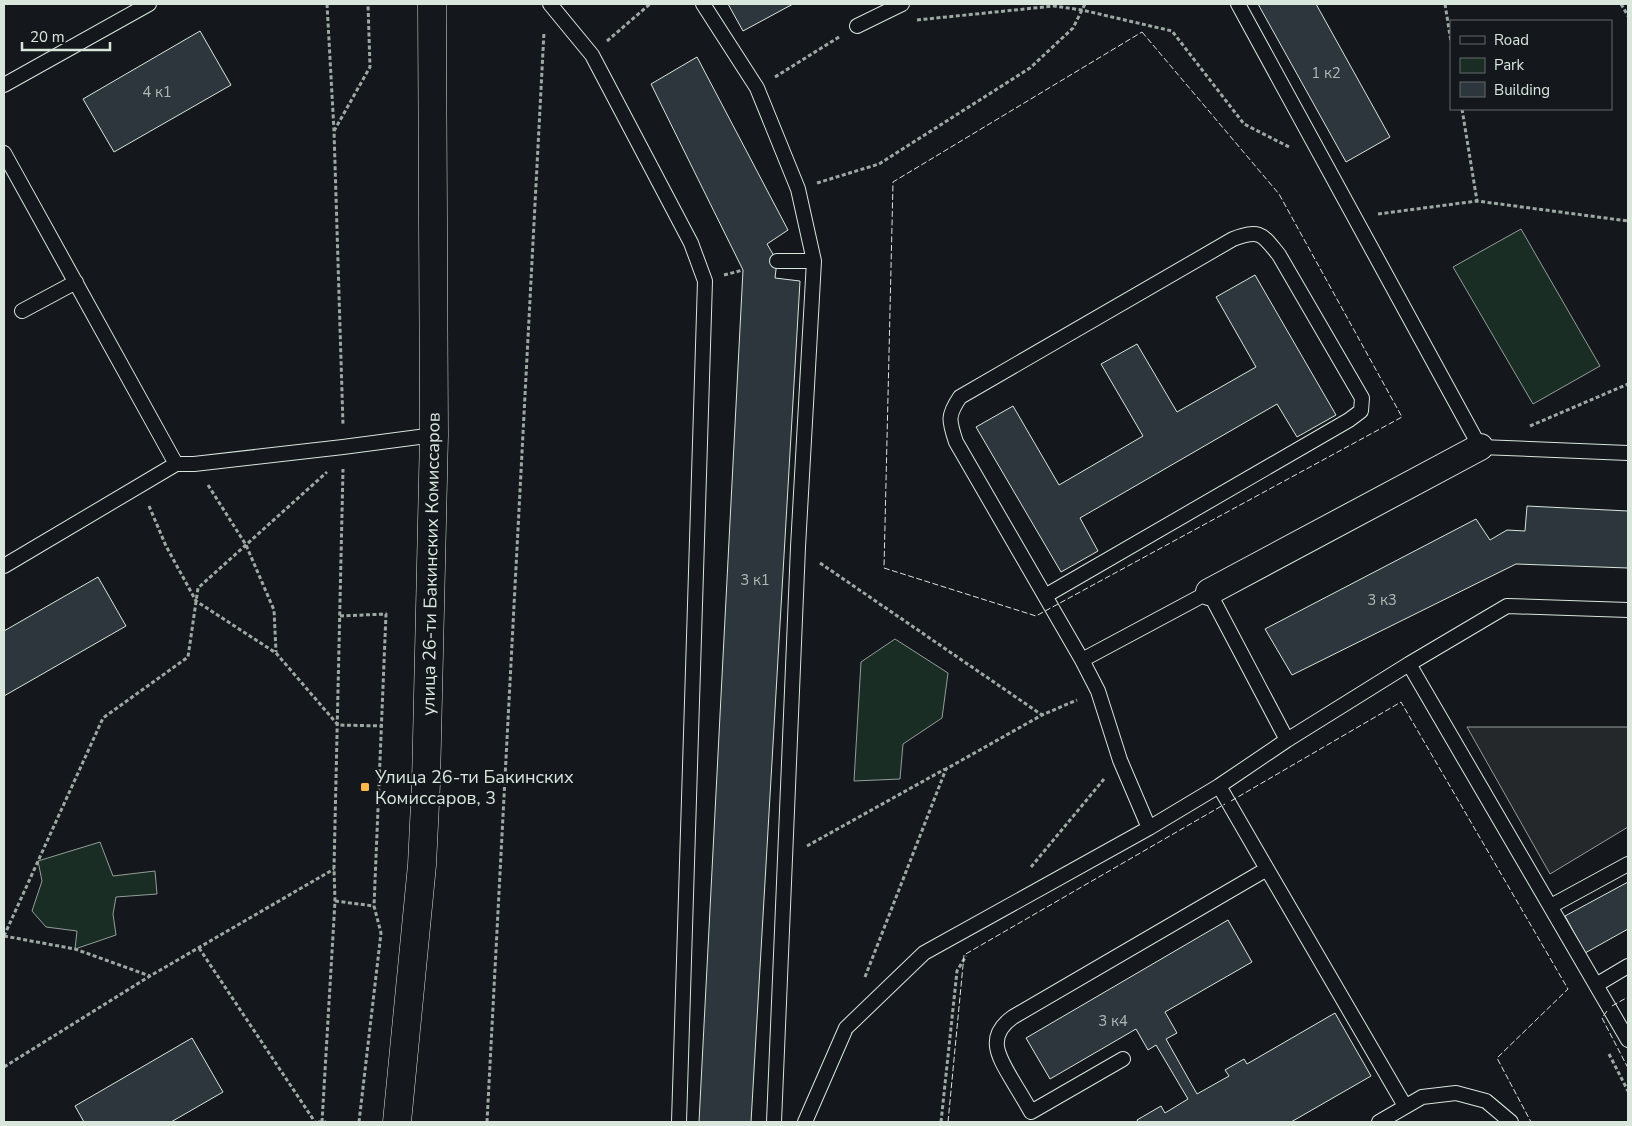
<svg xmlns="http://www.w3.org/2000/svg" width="1632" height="1126" font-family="'Nunito Sans',sans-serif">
  <rect width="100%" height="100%" fill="#14181c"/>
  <path fill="#1a2d24" stroke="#939e99" d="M1521,229L1600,366L1533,404L1453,267Z
    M895,639L948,673L942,718L903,744L900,779L854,781L861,662Z
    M100,842L113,876L155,871L157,894L116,897L113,914L116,935L75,949L77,931L46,927L32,911L42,881L38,861Z"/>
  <path fill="#24282b" stroke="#939e99" d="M1467,727H1628V827L1550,874Z"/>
  <path fill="#2c363c" stroke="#d8e6dc" d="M728,4H793L743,31Z
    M1258,4H1316L1390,137L1346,162Z
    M200,31L231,85L114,152L83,99Z
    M697,57L788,230L767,244L777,261L775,278L800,281L751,1122H699L743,270L651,84Z
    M1255,275L1336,415L1297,437L1277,404L1080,518L1098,551L1061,572L976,427L1013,406L1059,485L1143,436L1101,364L1137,344L1177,412L1256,367L1216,297Z
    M1527,506L1628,511V568L1516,564L1292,675L1265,629L1476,519L1490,540L1507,530L1525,531Z
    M98,577L126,626L4,696V631Z
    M1628,882V929L1585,953L1565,916Z
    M1228,920L1252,962L1165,1012L1177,1033L1166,1039L1197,1094L1229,1076L1225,1070L1244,1059L1247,1064L1335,1013L1371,1076L1291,1122H1138L1137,1120L1161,1106L1165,1113L1188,1099L1156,1045L1148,1050L1136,1029L1050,1079L1026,1038Z
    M192,1038L223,1092L171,1122H84L75,1106Z"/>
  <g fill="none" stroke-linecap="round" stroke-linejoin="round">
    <defs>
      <path id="lane" d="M550,4L592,55L691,243L705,281L679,1122
        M703,4L757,88L798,189L814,261L798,547L774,1122
        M1238,4L1480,447L1628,453
        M857,26L902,4
        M4,85L149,4
        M4,153L176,464H194L343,447L434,435
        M777,261H814
        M22,311L76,282
        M4,566L176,464
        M1045,596L1349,420L1361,411L1362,398L1279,255C1262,234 1261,229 1233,239L960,397C947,416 949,421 956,442L1082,660
        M1409,664L1628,1040
        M1149,828L1120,760L1098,691L1082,660L1209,592L1287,740
        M1267,869L1405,1106
        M1551,906L1628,864
        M1596,985L1628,966
        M1123,1059L1031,1112C1025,1101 1018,1090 1011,1078C998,1056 986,1036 1013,1017L1267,869L1219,786
        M805,1122L846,1028L924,953L1149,828L1219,786L1287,740L1409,664L1507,606L1628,610
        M1379,1122L1422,1097L1456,1093L1486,1101L1511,1122"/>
      <path id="street" d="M1209,592L1480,447"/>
      <path id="secondary" d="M397,1122L422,865L426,783L434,435L432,4"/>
    </defs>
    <use href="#lane" stroke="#d8e6dc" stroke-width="16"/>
    <use href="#street" stroke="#d8e6dc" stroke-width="28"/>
    <use href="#secondary" stroke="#d8e6dc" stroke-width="29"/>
    <path stroke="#9da8a2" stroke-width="3" stroke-dasharray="4 2.5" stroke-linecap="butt" d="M327,4L334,131L343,425
      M1445,4L1451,42
      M1621,4L1628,16
      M917,20L1054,6L1082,10L1172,31L1244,124L1291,148
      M607,41L650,4
      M775,77L839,37
      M1462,109L1477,201
      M334,131L370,67L368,4
      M817,183L879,164L1030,68L1073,28L1085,4
      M1378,214L1477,201L1628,221
      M724,275L743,270
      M1530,426L1628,384
      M208,485L246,545L274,610L276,652
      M149,506L166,546L196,601L276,653L338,725L383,726
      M820,563L1042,715
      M340,616L386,614L374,906L381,933L359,1122
      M807,846L945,769
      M1031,867L1104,779
      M335,901L374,906
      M4,936L103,718L188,657L198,588L327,472
      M4,936L75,949L150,976
      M199,948L315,1122
      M865,977L946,769L1042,715L1077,700
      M1609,1054L1628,1091
      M4,1067L150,976L334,869
      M318,1122H326
      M322,1122L335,901L334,868L343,469
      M487,1122L544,32
      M941,1122L957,971L966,956"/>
    <use href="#lane" stroke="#14181c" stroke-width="14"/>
    <use href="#street" stroke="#14181c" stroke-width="26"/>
    <use href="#secondary" stroke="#14181c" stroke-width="28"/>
    <path stroke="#d8e6dc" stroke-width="1" stroke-dasharray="6 2.5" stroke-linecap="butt" d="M1142,32L1279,194L1402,417L1036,616L884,568L893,182Z
      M1231,801L1401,702L1568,989L1497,1058L1531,1122
      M1612,1006L1628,997
      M1607,1011L1602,1018L1628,1068
      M948,1122L964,955L1225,804"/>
  </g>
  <rect fill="#ffb74d" stroke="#14181c" stroke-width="2" x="360" y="782" width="10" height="10" rx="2.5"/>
  <g text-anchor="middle" stroke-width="4" stroke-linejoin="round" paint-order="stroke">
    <g font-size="15" fill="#adbab4">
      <text x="1326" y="78">1 к2</text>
      <text x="157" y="97">4 к1</text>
      <text x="755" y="585">3 к1</text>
      <text x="1382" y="605">3 к3</text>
      <text x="1113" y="1026">3 к4</text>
    </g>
    <g font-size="18" fill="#d8e6dc" stroke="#14181c">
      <text transform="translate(431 564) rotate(-89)" y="6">улица 26-ти Бакинских Комиссаров</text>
    </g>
    <g font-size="18" fill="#d8e6dc" stroke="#14181c" text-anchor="start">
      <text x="375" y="783">Улица 26-ти Бакинских<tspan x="375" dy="21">Комиссаров, 3</tspan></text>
    </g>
  </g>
  <rect width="1632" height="1126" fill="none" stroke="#d8e6dc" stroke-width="10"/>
  <rect x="1450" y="20" width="162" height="90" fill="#14181c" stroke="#626a69"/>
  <rect x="1460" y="36" width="25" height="8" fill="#14181c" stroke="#626a69"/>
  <text x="1494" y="45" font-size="15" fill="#d8e6dc">Road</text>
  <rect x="1460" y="58" width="25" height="15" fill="#1a2d24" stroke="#626a69"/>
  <text x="1494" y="70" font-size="15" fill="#d8e6dc">Park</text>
  <rect x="1460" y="82" width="25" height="15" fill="#2c363c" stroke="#626a69"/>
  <text x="1494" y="95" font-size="15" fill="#d8e6dc">Building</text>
  <path d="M22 42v8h88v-8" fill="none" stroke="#d8e6dc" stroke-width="2.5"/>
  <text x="30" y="42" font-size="15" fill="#d8e6dc" stroke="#14181c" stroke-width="4" paint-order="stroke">20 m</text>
</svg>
